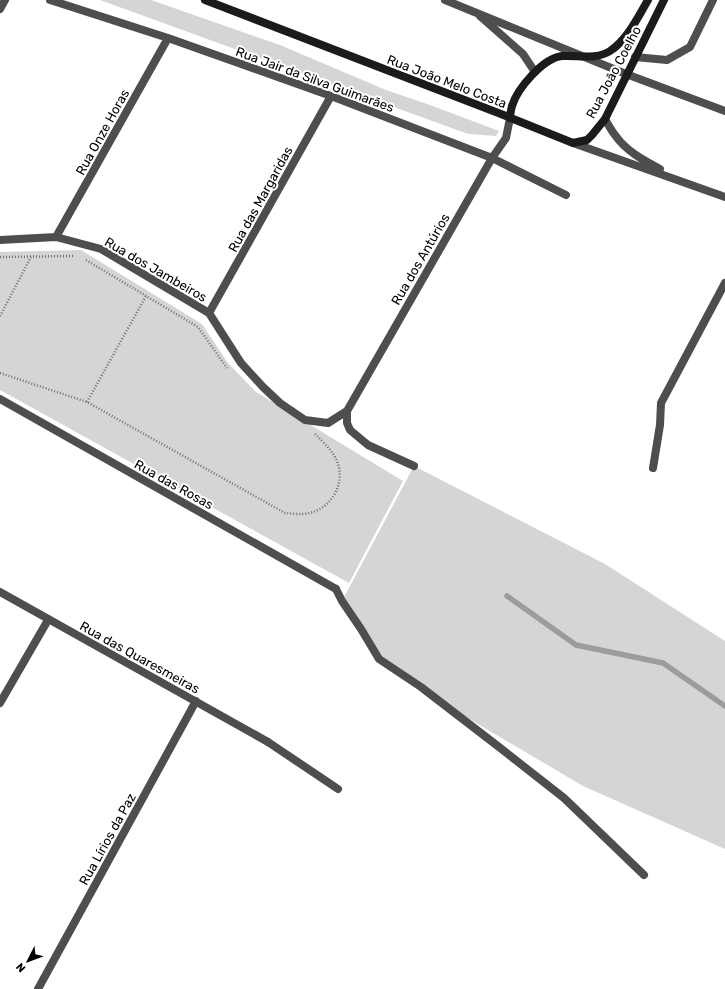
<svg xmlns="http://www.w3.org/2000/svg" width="725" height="989" font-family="Rubik,sans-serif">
  <rect width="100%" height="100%" fill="#fff"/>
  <path fill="#d5d5d5" d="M100,0H151L280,45L386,90L430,105L499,131L496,136L468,134Z
    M81,250L202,324L228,363L256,392L403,481L349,583L0,390V252Z
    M414,466L605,564L725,641V849L583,786L444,704L379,659L342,601Z"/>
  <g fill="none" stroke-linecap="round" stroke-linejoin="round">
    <path stroke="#9c9c9c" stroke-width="5.5" d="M507,596L576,645L663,663L725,706"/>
    <path stroke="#707070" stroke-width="2.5" stroke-dasharray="1 2" stroke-linecap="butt" d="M0,257L74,256
      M86,260L198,327L227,368
      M0,316L31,257
      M0,373L87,402L285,513C294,514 304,515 313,512C335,505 347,478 335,457C330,448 322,441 315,434
      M87,402L146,296"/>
    <path stroke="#4e4e4e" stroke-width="8" d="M635,57L667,60L690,47L713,0
      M336,589L342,601L361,629L379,659L421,687L499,747L564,798L644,875
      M268,742L338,789"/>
    <path stroke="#4e4e4e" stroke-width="8" d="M50,0L168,38L331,96L492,158L566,195
      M445,0L626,74L725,111
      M0,9L5,0
      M480,16L523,54L535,72
      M605,119C608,124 611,130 615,135C626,151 643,160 660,169
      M573,143L725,197
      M56,237L168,38
      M0,240L56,237L101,249L209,313L241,363L263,387L280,403L305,420L328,423L347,411L492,158L506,138L510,118
      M209,313L331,96
      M0,399L336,589
      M347,411V423L350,430L368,445L414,466
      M653,468L660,425L661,403L725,283
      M0,592L268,742
      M0,703L48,620
      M38,989L196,701"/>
    <path stroke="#1b1b1b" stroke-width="8" d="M205,0L501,114L573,143L587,140L592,135L605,119L664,0
      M510,118C510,114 511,110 512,106C517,89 543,58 562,56C578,55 596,60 610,51C627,40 638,17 648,0"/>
  </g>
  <g text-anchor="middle" stroke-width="4" stroke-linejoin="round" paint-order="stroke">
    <g font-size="13" fill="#000" stroke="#fff">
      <text transform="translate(613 72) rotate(-62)" y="5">Rua João Coelho</text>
      <text transform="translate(315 79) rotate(20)" y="5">Rua Jair da Silva Guimarães</text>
      <text transform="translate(447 81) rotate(21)" y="5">Rua João Melo Costa</text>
      <text transform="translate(102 132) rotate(-61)" y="5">Rua Onze Horas</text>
      <text transform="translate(260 199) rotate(-61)" y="5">Rua das Margaridas</text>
      <text transform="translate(420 259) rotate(-60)" y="5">Rua dos Antúrios</text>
      <text transform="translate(156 269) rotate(30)" y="5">Rua dos Jambeiros</text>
      <text transform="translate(174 484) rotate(29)" y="5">Rua das Rosas</text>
      <text transform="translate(140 657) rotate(29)" y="5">Rua das Quaresmeiras</text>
      <text transform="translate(107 839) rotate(-61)" y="5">Rua Lírios da Paz</text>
    </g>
  </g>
  <g transform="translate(28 961) rotate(228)" stroke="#ffffff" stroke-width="3" paint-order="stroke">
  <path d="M0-3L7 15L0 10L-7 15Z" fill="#000000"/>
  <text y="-6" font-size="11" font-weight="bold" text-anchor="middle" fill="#000000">N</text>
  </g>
</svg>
